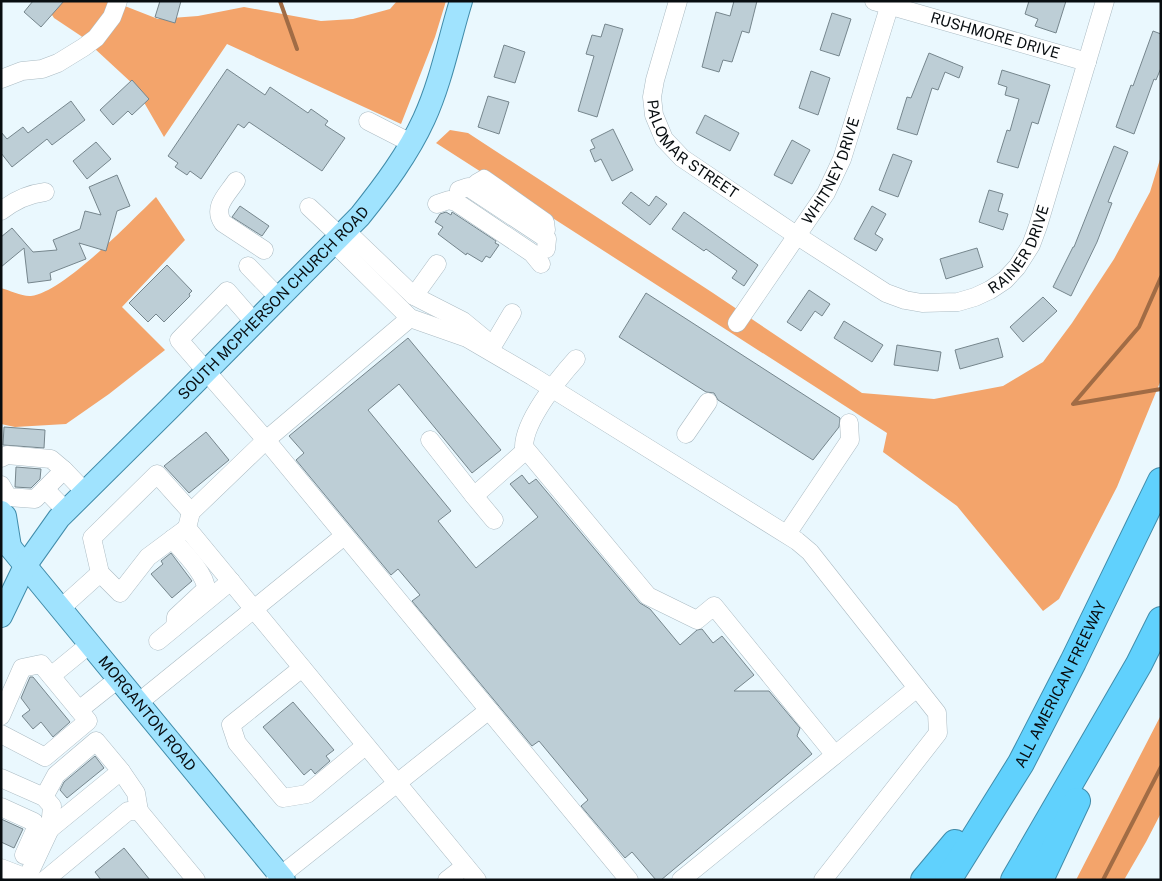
<svg xmlns="http://www.w3.org/2000/svg" width="1162" height="881" font-family="'Public Sans',sans-serif">
  <rect width="100%" height="100%" fill="#eaf8fe"/>
  <path fill="#f3a46b" d="M43,1H112L158,19L198,16L244,7L321,21L353,19L390,9L397,1H446L435,37L401,124L227,44L164,137L134,85L81,36L54,18Z
    M450,130L468,133L713,293L862,393L934,399L1003,386L1043,362L1072,323L1114,259L1150,192L1161,156V380L1117,487L1059,599L1043,611L957,506L883,452L887,433L436,143Z
    M156,197L185,240L122,307L165,350L109,394L66,424L15,427L1,424V288C9,290 23,297 31,296C64,292 131,221 156,197Z
    M1161,715V813L1146,842L1124,880H1076Z"/>
  <g fill="none" stroke-linecap="round" stroke-linejoin="round">
    <path stroke="#a16c45" stroke-width="4" d="M280,1L297,49
      M1161,277L1139,327L1073,404L1161,389
      M1103,880L1161,767"/>
  </g>
  <path fill="#bdced6" stroke="#76868d" d="M33,1H64L41,27L24,12Z
    M160,1H181L175,23L155,17Z
    M734,1H757L749,33L742,31L732,62L723,60L719,72L702,67L716,12L730,16Z
    M1029,1H1066L1056,33L1035,26L1038,19L1025,14Z
    M832,13L851,19L839,56L820,50Z
    M605,24L623,29L597,117L578,111L594,56L586,54L592,35L601,37Z
    M1153,31L1161,34V68L1156,80L1154,79L1134,134L1116,127L1131,85L1133,86Z
    M504,45L525,52L515,83L494,77Z
    M929,53L963,67L959,78L945,72L938,90L932,88L917,135L897,129L907,97L911,98Z
    M227,69L265,95L270,87L308,113L311,109L328,121L325,125L345,138L322,171L249,122L244,128L238,124L201,179L190,171L187,175L175,167L178,163L168,156Z
    M1002,70L1050,85L1038,124L1032,122L1018,168L997,162L1007,130L1010,131L1019,99L1005,95L1007,87L998,84Z
    M811,71L830,78L818,115L799,108Z
    M132,80L149,99L132,115L128,111L113,125L100,110Z
    M488,96L509,102L499,134L478,127Z
    M71,101L85,120L52,145L47,139L12,167L1,153V132L7,139L23,127L28,133Z
    M705,115L739,133L730,151L696,133Z
    M613,129L633,170L612,181L601,159L595,162L590,150L595,148L591,140Z
    M792,140L810,150L792,184L774,175Z
    M96,142L111,159L87,179L73,161Z
    M1114,146L1128,152L1108,202L1112,203L1097,242L1071,296L1053,287L1073,247H1074Z
    M893,154L912,161L898,197L879,190Z
    M117,175L130,206L117,211L106,251L79,243L86,259L50,273L51,280L28,283L24,248L1,267V237L12,228L33,252L57,250L53,240L80,229L85,211L101,215L89,187Z
    M989,190L1003,194L998,211L1008,214L1003,230L979,222Z
    M631,192L649,206L656,196L667,204L650,225L622,203Z
    M240,206L269,226L262,236L232,217Z
    M872,206L886,214L875,234L883,239L876,251L854,239Z
    M446,212L451,215L452,212L496,241L495,243L499,245L490,258L486,256L482,262L467,253L466,255L438,234L443,227L435,222L440,214Z
    M684,212L758,265L744,286L732,278L737,271L706,249L704,251L672,229Z
    M977,248L983,267L946,279L940,259Z
    M167,265L192,291L189,294L190,296L164,322L156,314L148,322L129,303Z
    M809,290L830,304L822,316L815,311L801,331L787,322Z
    M646,293L840,418L839,427L813,460L718,400L714,393L706,392L619,337Z
    M1043,297L1057,311L1023,342L1010,327Z
    M844,321L883,345L872,362L834,338Z
    M408,338L501,450L472,473L399,384L368,410L451,511L438,521L476,568L538,517L510,484L522,475L529,484L536,479L640,603L650,609L680,645L697,630L702,629L713,643L722,636L754,675L734,691H769L800,728L797,736L812,754L661,880H656L632,852L625,858L581,806L588,800L539,741L532,746L412,601L420,595L398,569L391,575L296,460L304,453L289,436Z
    M998,338L1003,357L960,369L955,350Z
    M897,345L941,352L938,371L894,365Z
    M4,427L45,430L44,448L3,445Z
    M206,432L229,460L189,493L164,466Z
    M16,467L41,469L40,479L31,488L15,487Z
    M171,553L192,581L172,598L151,574L163,564L161,561Z
    M30,677H33L70,722L53,737L41,722L33,729L22,716L30,710L21,698Z
    M293,702L334,750L326,756L330,761L315,774L311,769L304,775L263,727Z
    M95,756L104,768L67,798L60,790L64,782Z
    M1,819L23,829L14,848L1,842Z
    M124,848L150,880H101L95,872Z"/>
  <g fill="none" stroke-linecap="round" stroke-linejoin="round">
    <defs>
      <g id="minor">
        <path id="s1" d="M678,1L655,80L652,97L654,115L664,139L682,158L796,235L886,293L905,300L922,303L958,302L975,297L990,290L1005,280L1017,267L1031,245L1038,226L1105,1"/>
        <path id="s2" d="M874,1L1087,62"/>
        <path d="M1,79L22,71L42,69L58,63L84,47L96,38L112,17L118,1"/>
        <path d="M368,121L411,143"/>
        <path d="M236,181C227,195 212,207 223,223L264,250"/>
        <path d="M477,183L484,179L545,222L546,230"/>
        <path d="M459,190L468,187L547,239L546,249"/>
        <path d="M437,204L449,200L456,202L532,253L541,264"/>
        <path d="M309,207L340,236"/>
        <path d="M1,211C15,200 28,194 45,192"/>
        <path d="M346,231L414,296L463,321L486,340"/>
        <path d="M334,243L410,318L467,338L532,376L797,541L810,552L937,713L938,733L823,880"/>
        <path d="M248,266L279,298"/>
        <path d="M414,296L437,264"/>
        <path d="M410,318L266,440L191,512L187,528L477,880"/>
        <path d="M255,323L227,291L179,340L266,440L629,880"/>
        <path id="s3" d="M737,323L826,193L842,159L891,1"/>
        <path d="M493,345L512,313"/>
        <path d="M576,359C558,379 524,421 524,447L648,596L697,620L714,606L835,755L681,880"/>
        <path d="M686,434L708,402"/>
        <path d="M430,440L474,496L526,450"/>
        <path d="M1,458L7,455L51,459L64,470L35,499L8,497L1,485"/>
        <path d="M64,470L85,492"/>
        <path d="M45,489L66,511"/>
        <path d="M474,496L494,520"/>
        <path d="M187,528L148,557L120,593L100,573L92,538L157,474L191,512"/>
        <path d="M787,534L850,440L849,423"/>
        <path d="M172,539C182,550 206,574 206,589L176,617L175,627"/>
        <path d="M60,609L100,573"/>
        <path d="M158,641L231,581"/>
        <path d="M302,668L231,725L237,743L283,798L307,794L365,746"/>
        <path d="M51,676L90,644"/>
        <path d="M138,703L344,536"/>
        <path d="M79,710L118,679"/>
        <path d="M1,716L22,668L41,664L88,721L45,757L1,734"/>
        <path d="M835,755L917,688"/>
        <path d="M121,771L136,793L139,811"/>
        <path d="M1,778L44,797L52,806L50,829L27,878L31,880"/>
        <path d="M44,797L56,775L96,741L121,771L50,829"/>
        <path d="M1,807L34,822L36,828L24,855"/>
        <path d="M1,868L27,878"/>
        <path d="M45,880L128,811H139L196,880"/>
        <path d="M275,880L489,710"/>
        <path d="M447,880L465,866"/>
      </g>
      <g id="major">
        <path d="M1,512L5,516L10,547"/>
        <path id="s4" d="M1,542L10,547L284,880"/>
        <path id="s5" d="M1,616L25,566L59,518L169,409L360,216C384,186 408,154 424,119C441,82 449,40 461,1"/>
      </g>
      <g id="highway">
        <path d="M924,880L955,843"/>
        <path id="s6" d="M948,880L1021,763L1073,662L1161,481"/>
        <path d="M1014,880L1139,664L1161,620"/>
        <path d="M1040,880L1077,801"/>
      </g>
    </defs>
    <use href="#minor" stroke="#abbbc3" stroke-width="19"/>
    <use href="#major" stroke="#418caa" stroke-width="24"/>
    <use href="#highway" stroke="#418caa" stroke-width="28"/>
    <use href="#minor" stroke="#fff" stroke-width="18"/>
    <use href="#major" stroke="#a0e3fe" stroke-width="22"/>
    <use href="#highway" stroke="#60d1fd" stroke-width="26"/>
  </g>
  <g text-anchor="middle" stroke-width="4" stroke-linejoin="round" paint-order="stroke">
    <g font-size="15" fill="#080d10" stroke="#eaf8fe">
      <text dy="5" stroke="none"><textPath href="#s2" startOffset="126">RUSHMORE DRIVE</textPath></text>
      <text dy="5" stroke="none"><textPath href="#s1" startOffset="169">PALOMAR STREET</textPath></text>
      <text dy="5" stroke="none"><textPath href="#s3" startOffset="180">WHITNEY DRIVE</textPath></text>
      <text dy="5" stroke="none"><textPath href="#s1" startOffset="574">RAINER DRIVE</textPath></text>
      <text dy="5" stroke="none"><textPath href="#s5" startOffset="418">SOUTH MCPHERSON CHURCH ROAD</textPath></text>
      <text dy="5" stroke="none"><textPath href="#s6" startOffset="226">ALL AMERICAN FREEWAY</textPath></text>
      <text dy="5" stroke="none"><textPath href="#s4" startOffset="226">MORGANTON ROAD</textPath></text>
    </g>
  </g>
  <rect width="1162" height="881" fill="none" stroke="#080d10" stroke-width="5"/>
</svg>
